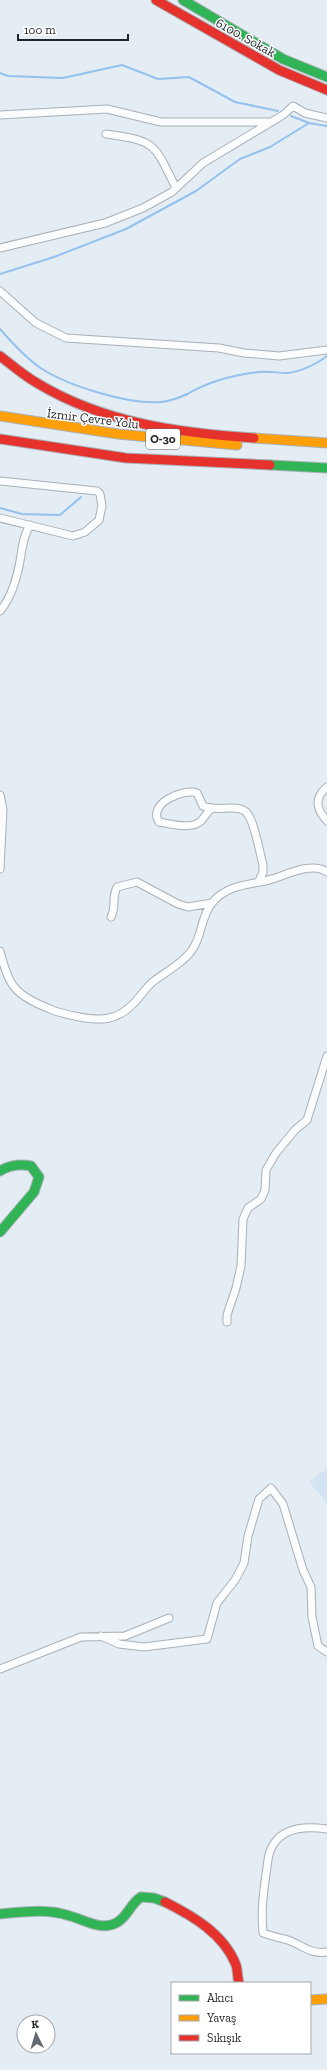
<svg xmlns="http://www.w3.org/2000/svg" width="327" height="2070" font-family="'Zilla Slab',serif">
  <rect width="100%" height="100%" fill="#e4ecf4"/>
  <path fill="#d5e4f3" d="M327,1468V1503L309,1482Z"/>
  <g fill="none" stroke-linecap="round" stroke-linejoin="round">
    <path stroke="#94c1ee" stroke-width="2" d="M0,73L8,76L63,78L122,65L158,79L189,77L235,102L278,111
      M291,116L309,123L327,126
      M0,274L54,257L126,229L196,191L240,159L270,147L309,123
      M0,329C12,343 27,359 42,369C69,386 129,405 161,402C171,401 179,398 187,394
      M186,395C209,381 233,375 259,372C269,371 278,373 287,373C300,372 317,364 327,356
      M0,508L22,514L60,515L81,497"/>
    <defs>
      <path id="street" d="M0,115L107,109L161,122H268
        M106,134C157,141 154,144 176,188
        M0,248L105,223L143,208L172,192L203,163L283,115L293,106L305,113L327,118
        M0,291L36,323L66,338L219,348L244,353L279,356L327,350
        M0,481L97,491L100,494L102,506L99,520L85,532L73,536L0,518
        M0,611C11,598 17,578 20,561C22,549 23,536 30,525
        M327,787C314,798 316,809 327,821
        M0,795L3,809L0,869
        M211,809C207,812 205,817 201,821C191,830 171,824 159,822C147,804 183,788 197,793L203,806C213,810 221,808 231,808C236,808 243,809 246,812C254,819 260,854 263,865V872L259,881
        M111,917C117,905 111,899 117,887L137,882L178,904L188,907L212,903
        M0,951C9,987 15,995 50,1009C59,1013 69,1015 79,1017C101,1021 117,1021 134,1003C141,996 146,987 154,981C167,971 188,960 195,945C202,932 202,915 212,903C229,881 258,886 281,876C294,871 315,863 327,872
        M227,1322V1315L236,1288L241,1266L243,1219L248,1208L261,1199L265,1190L266,1170L276,1153L295,1130L307,1120L327,1056
        M101,1636L119,1644L144,1647L207,1639L217,1603L235,1580L244,1563L248,1536L259,1499L271,1488L283,1504L303,1570L311,1587L312,1617L318,1646L327,1652
        M0,1669L81,1637L125,1636L169,1618
        M327,1829C307,1826 282,1827 272,1847C267,1855 268,1865 266,1874C263,1895 261,1912 263,1933C272,1936 279,1938 288,1940C302,1945 311,1955 327,1952"/>
      <path id="fast" d="M183,0L283,59L327,77
        M270,465L327,468
        M0,1171C10,1165 20,1164 31,1166L39,1177L34,1192L0,1232
        M0,1914C23,1912 47,1908 70,1916C85,1920 101,1931 116,1923C127,1918 130,1904 141,1897L154,1898L165,1902"/>
      <path id="slow" d="M0,416L118,434L237,445
        M254,438L327,443
        M310,2000L327,1999"/>
      <path id="jam" d="M156,0L279,70L327,90
        M0,356C12,365 24,376 37,383C103,423 179,433 254,438
        M0,439L126,458L270,465
        M165,1902C193,1916 224,1934 236,1965C238,1971 237,1977 239,1983"/>
    </defs>
    <use href="#street" stroke="#a9b0b6" stroke-width="9"/>
    <use href="#fast" stroke="#a9b0b6" stroke-width="11"/>
    <use href="#slow" stroke="#a9b0b6" stroke-width="11"/>
    <use href="#jam" stroke="#a9b0b6" stroke-width="11"/>
    <use href="#street" stroke="#fbfcfd" stroke-width="7"/>
    <use href="#fast" stroke="#30b455" stroke-width="9"/>
    <use href="#slow" stroke="#ff9f0a" stroke-width="9"/>
    <use href="#jam" stroke="#e5322d" stroke-width="9"/>
  </g>
  <g text-anchor="middle" stroke-width="3" stroke-linejoin="round" paint-order="stroke">
    <rect fill="#fff" stroke="#62666a" stroke-width="1" x="146" y="429" width="34" height="20" rx="3"/>
    <g font-size="12" font-weight="bold" fill="#1f242a">
      <text x="163" y="443">O-30</text>
    </g>
    <g font-size="13" fill="#1f242a" stroke="#fff">
      <text transform="translate(246 37) rotate(29)" y="5">6100. Sokak</text>
      <text transform="translate(93 418) rotate(7)" y="5">İzmir Çevre Yolu</text>
    </g>
  </g>
  <rect x="171" y="1982" width="140" height="72" fill="#ffffff" stroke="#a5a7aa"/>
  <rect x="179" y="1995" width="20" height="6" fill="#30b455" stroke="#a5a7aa"/>
  <text x="207" y="2002" font-size="12" fill="#1f242a">Akıcı</text>
  <rect x="179" y="2015" width="20" height="6" fill="#ff9f0a" stroke="#a5a7aa"/>
  <text x="207" y="2022" font-size="12" fill="#1f242a">Yavaş</text>
  <rect x="179" y="2035" width="20" height="6" fill="#e5322d" stroke="#a5a7aa"/>
  <text x="207" y="2042" font-size="12" fill="#1f242a">Sıkışık</text>
  <g transform="translate(36 2034) rotate(355)"><circle r="19" fill="#ffffff" stroke="#a5a7aa"/>
  <path d="M0-3L7 15L0 10L-7 15Z" fill="#646a71"/>
  <text y="-6" font-size="11" font-weight="bold" text-anchor="middle" fill="#1f242a">K</text>
  </g>
  <path d="M18 34v6h110v-6" fill="none" stroke="#1f242a" stroke-width="2"/>
  <text x="24" y="34" font-size="12" fill="#1f242a" stroke="#ffffff" stroke-width="3" paint-order="stroke">100 m</text>
</svg>
